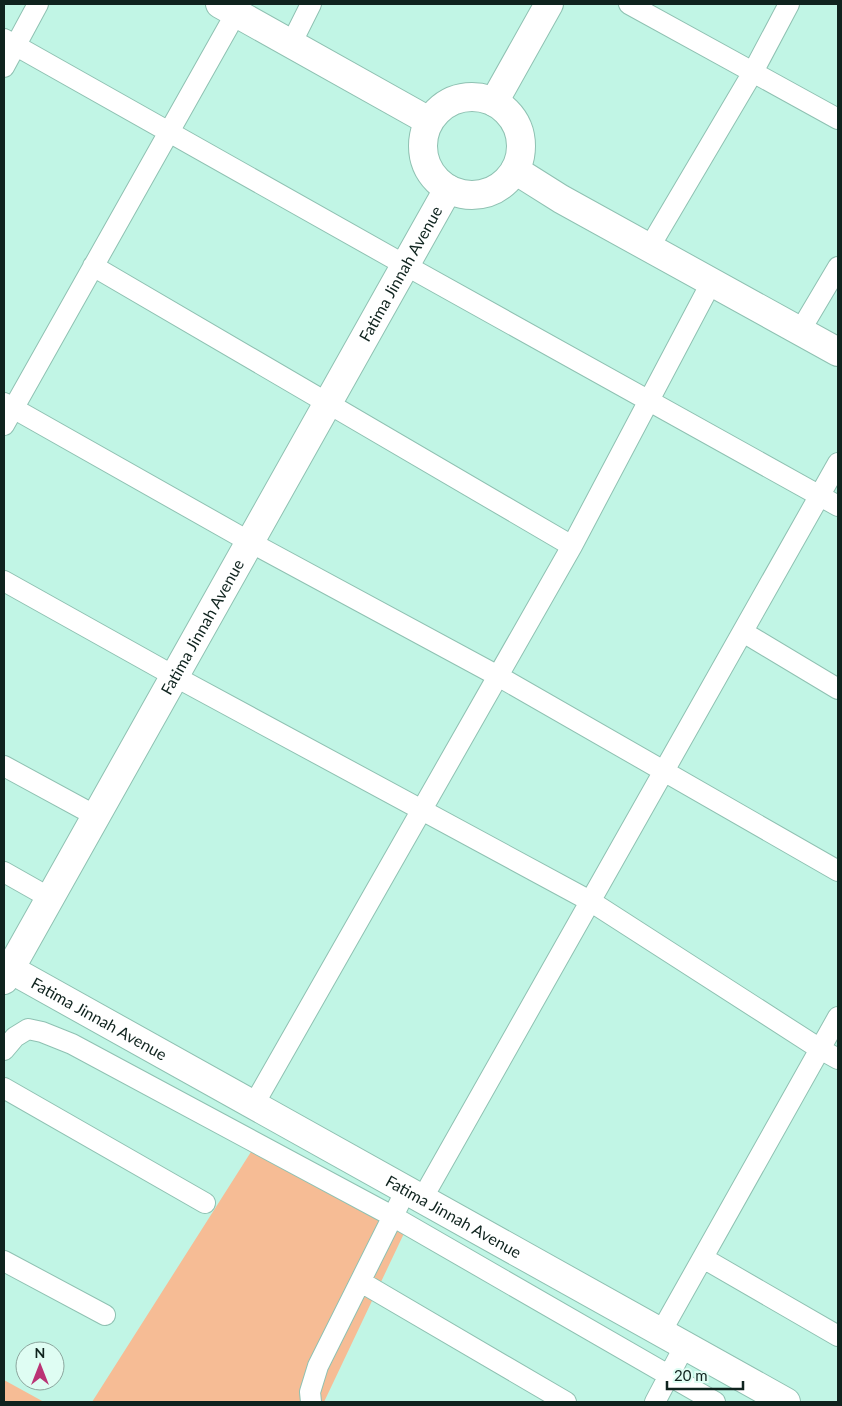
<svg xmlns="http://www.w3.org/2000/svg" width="842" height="1406" font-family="Lato,sans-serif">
  <rect width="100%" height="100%" fill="#c1f5e5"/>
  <path fill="#f6bc95" d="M256,1144L408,1225L324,1402H92Z
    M4,1380L44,1402H4Z"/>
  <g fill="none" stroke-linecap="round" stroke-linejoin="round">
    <defs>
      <path id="street" d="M629,4L838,119
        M4,39L405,265L838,506
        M291,44L311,4
        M4,67L38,4
        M649,248L753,72L789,4
        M93,266L572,546
        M800,331L838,267
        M4,403L250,542L498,676L838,871
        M4,425L236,13
        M4,581L174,676L590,901L820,1049L838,1059
        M743,632L838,689
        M4,766L96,816
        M4,872L50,898
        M4,1050L15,1037L28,1029L42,1032L72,1044L394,1217L715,1402
        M4,1088L205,1203
        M253,1106L572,546L711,283
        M422,1199L838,463
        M703,1258L838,1336
        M4,1261L105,1315
        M361,1282L566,1402
        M661,1332L838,1017
        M311,1402L310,1392L318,1366L406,1190
        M655,1402L685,1345"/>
      <g id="secondary">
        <path d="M220,4L429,121"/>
        <circle cx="472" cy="146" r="49"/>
        <path d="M494,102L549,4"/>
        <path d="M515,170L561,199L838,352"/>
        <path id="s1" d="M10,969L786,1402"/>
        <path id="s2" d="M4,980L448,189"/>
      </g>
    </defs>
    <use href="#street" stroke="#8fc1b2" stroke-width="22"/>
    <use href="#secondary" stroke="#8fc1b2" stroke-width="30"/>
    <use href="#street" stroke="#fff" stroke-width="20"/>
    <use href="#secondary" stroke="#fff" stroke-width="28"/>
  </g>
  <g text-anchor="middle" stroke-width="4" stroke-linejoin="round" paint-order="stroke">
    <g font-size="16" fill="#0f231e" stroke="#dffdf3">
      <text dy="6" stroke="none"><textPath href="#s2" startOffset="810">Fatima Jinnah Avenue</textPath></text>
      <text dy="6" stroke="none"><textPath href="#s2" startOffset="405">Fatima Jinnah Avenue</textPath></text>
      <text dy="6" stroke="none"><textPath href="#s1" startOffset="102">Fatima Jinnah Avenue</textPath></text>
      <text dy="6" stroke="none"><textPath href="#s1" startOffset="508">Fatima Jinnah Avenue</textPath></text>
    </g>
  </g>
  <rect width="842" height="1406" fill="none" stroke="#0f231e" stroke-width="10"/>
  <g transform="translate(40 1366)"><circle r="24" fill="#dffdf3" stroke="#8ca69e"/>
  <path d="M0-4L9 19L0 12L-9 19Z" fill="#ba3375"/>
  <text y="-8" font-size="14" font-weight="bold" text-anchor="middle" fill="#0f231e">N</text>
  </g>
  <path d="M667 1381v8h76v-8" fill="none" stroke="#0f231e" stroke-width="2.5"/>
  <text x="674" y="1381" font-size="15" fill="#0f231e" stroke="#dffdf3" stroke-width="4" paint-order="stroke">20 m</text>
</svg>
